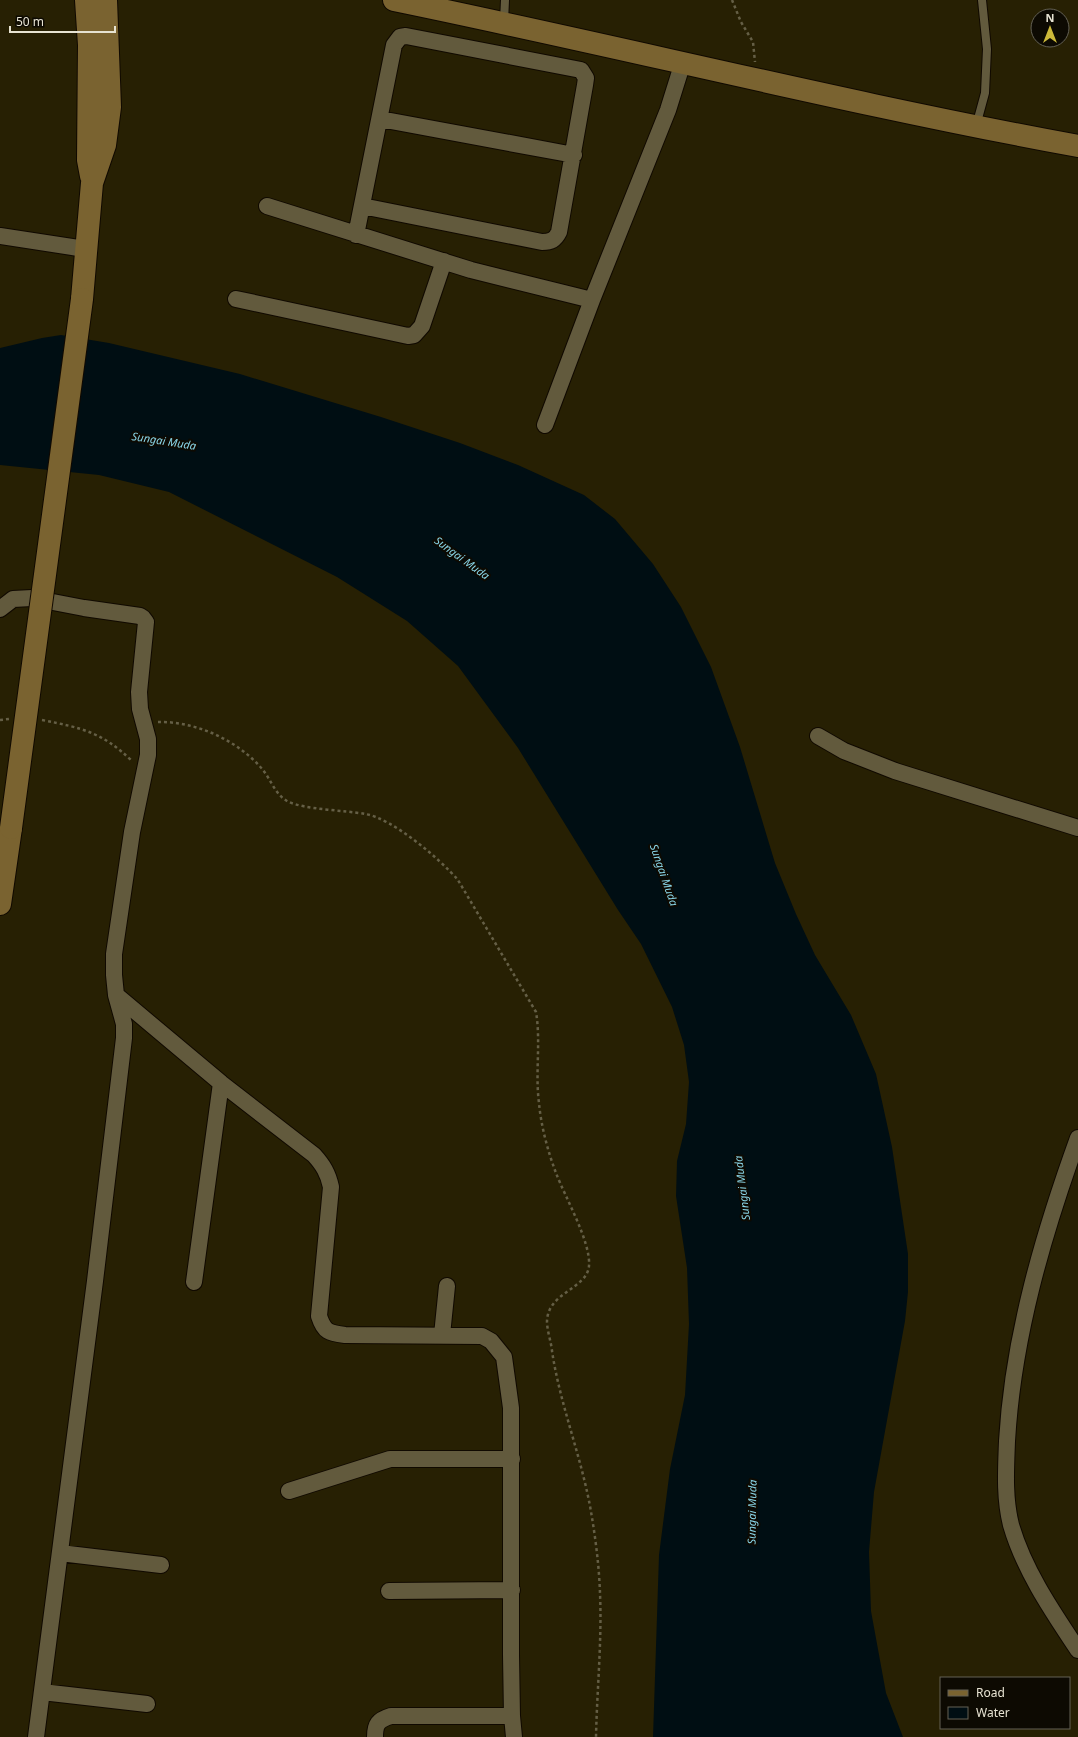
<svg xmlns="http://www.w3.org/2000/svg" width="1078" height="1737" font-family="'Noto Sans',sans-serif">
  <rect width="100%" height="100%" fill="#272003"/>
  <path fill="#000e13" d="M61,335L109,343L240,374L381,417L460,443L518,465L584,495L615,519L653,564L681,607L711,667L740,747L775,863L796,914L815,955L851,1015L876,1074L892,1147L908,1254V1292L905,1321L874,1492L869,1552L871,1611L886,1693L903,1737H653L659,1555L670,1469L685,1395L689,1324L687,1268L676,1196L677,1161L686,1124L689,1082L684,1045L672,1007L641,944L618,910L518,748L458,666L407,621L337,577L169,492L99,475L0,465V348L42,338Z"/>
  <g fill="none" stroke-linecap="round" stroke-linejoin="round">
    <defs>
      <path id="lane" d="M504,22L505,0
        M976,126L985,93L987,49L982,0"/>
      <path id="street" d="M380,119L574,155
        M267,206L471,270L592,300
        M356,235L394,45L400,37L406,36L581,70L586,78L585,85L559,232C555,240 551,242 542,242L362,206
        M0,236L85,249
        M236,299L408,336L414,335L422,326L444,261
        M545,425L592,300L668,110L683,62
        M0,609L13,599L32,598L84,608L140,616L143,618L146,622L139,692L140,709L148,739V755L132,832L114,954V975L116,995L124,1024V1038L95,1281L36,1737
        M818,736L844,751L895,771L1078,828
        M116,995L221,1083L314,1155C323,1165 328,1173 331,1187L319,1316C324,1332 329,1333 345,1335L482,1336L491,1341L504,1357L511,1408V1655L512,1716L514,1737
        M1078,1138C1043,1235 1013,1337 1007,1441C1006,1469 1004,1497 1011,1525C1024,1570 1052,1611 1078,1650
        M194,1282L221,1083
        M442,1335L447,1286
        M289,1491L390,1459H512
        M60,1553L161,1565
        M389,1591L512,1590
        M42,1692L147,1704
        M375,1737C375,1724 378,1720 391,1716H512"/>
      <path id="secondary" d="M86,0L89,45L88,160L91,176
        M394,0C623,47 849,104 1078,146
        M82,299L92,183L105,145L110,107L106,0
        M0,904L11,828"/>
    </defs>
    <use href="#lane" stroke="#100900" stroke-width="10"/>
    <use href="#street" stroke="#100900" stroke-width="18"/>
    <use href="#secondary" stroke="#100900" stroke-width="24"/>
    <path stroke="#655f46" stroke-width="2.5" stroke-dasharray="3 3" stroke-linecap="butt" d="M732,0L741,22L753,42L755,62
      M0,720L9,719
      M42,720C82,728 102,732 132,761
      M158,722C196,721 239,741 263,770C271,780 275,794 287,801C304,810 345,810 365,814C392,818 440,859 458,880L536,1012C541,1042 535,1073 539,1103C541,1126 548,1152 556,1173C565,1197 591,1242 589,1266C587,1289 548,1292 547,1321C547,1331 551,1341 552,1351C560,1404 580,1453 590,1506C595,1534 599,1564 600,1593C602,1641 597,1689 596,1737"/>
    <use href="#lane" stroke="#625a3d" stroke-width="8"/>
    <use href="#street" stroke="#625a3d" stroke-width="16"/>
    <use href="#secondary" stroke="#7a6330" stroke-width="22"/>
    <defs>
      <path id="secondary-bridge" d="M11,828L82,299"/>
    </defs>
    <use href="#secondary-bridge" stroke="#100900" stroke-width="24" stroke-linecap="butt"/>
    <use href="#secondary-bridge" stroke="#7a6330" stroke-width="22"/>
  </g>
  <g text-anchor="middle" stroke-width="4" stroke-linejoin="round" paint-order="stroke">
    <g font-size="11" font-style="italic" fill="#8ad6e8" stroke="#0d0a02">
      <text transform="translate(164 441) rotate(9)" y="4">Sungai Muda</text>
      <text transform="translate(462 558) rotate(36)" y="4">Sungai Muda</text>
      <text transform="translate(664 875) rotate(71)" y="4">Sungai Muda</text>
      <text transform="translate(742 1188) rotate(-97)" y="4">Sungai Muda</text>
      <text transform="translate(752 1512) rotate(-89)" y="4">Sungai Muda</text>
    </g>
  </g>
  <rect x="940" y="1677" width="130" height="52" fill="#0d0a02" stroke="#646155"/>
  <rect x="948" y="1690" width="20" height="6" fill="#7a6330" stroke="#646155"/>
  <text x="976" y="1697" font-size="12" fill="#e7e3d2">Road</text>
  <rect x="948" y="1707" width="20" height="12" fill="#000e13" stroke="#646155"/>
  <text x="976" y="1717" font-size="12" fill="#e7e3d2">Water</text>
  <g transform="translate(1050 28)"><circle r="19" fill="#0d0a02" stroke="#646155"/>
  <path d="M0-3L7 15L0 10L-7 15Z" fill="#ccb939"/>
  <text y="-6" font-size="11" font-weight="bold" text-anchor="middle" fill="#e7e3d2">N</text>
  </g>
  <path d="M10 26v6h105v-6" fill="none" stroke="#e7e3d2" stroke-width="2"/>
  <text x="16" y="26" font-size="12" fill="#e7e3d2" stroke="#0d0a02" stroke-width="3" paint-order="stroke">50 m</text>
</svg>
